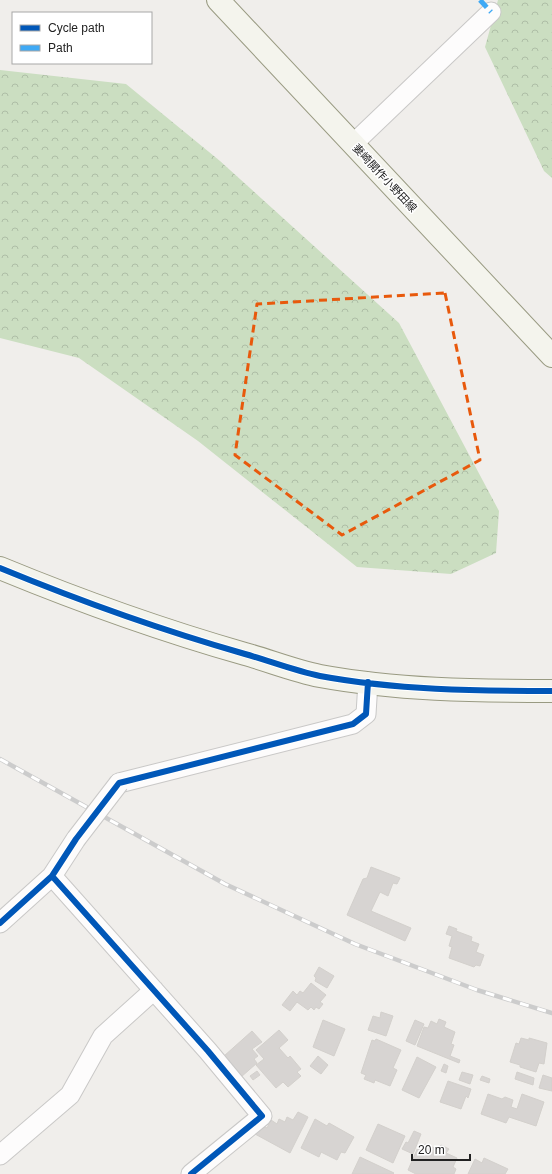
<svg xmlns="http://www.w3.org/2000/svg" width="552" height="1174" font-family="Helvetica,'Noto Sans JP',sans-serif">
  <defs>
    <pattern id="forest-crowns" width="20" height="18" patternUnits="userSpaceOnUse"><rect width="20" height="18" fill="#cbdec1"/><path d="M2 6a3 3 0 1 1 6 0M12 15a3 3 0 1 1 6 0" fill="none" stroke="#aebea6"/></pattern>
  </defs>
  <rect width="100%" height="100%" fill="#f0eeeb"/>
  <path fill="url(#forest-crowns)" d="M498,0H552V178L544,171L485,47Z
    M0,70L126,84L220,161L399,323L499,511L496,553L451,574L357,567L198,441L79,358L0,338Z"/>
  <path fill="#d7d4d2" stroke="#d3d0cc" d="M371,867L400,878L397,884L393,883L388,896L380,892L371,911L411,928L405,941L347,915L363,879L367,878Z
    M449,926L457,929L456,931L472,937L471,941L479,944L476,952L484,955L480,966L476,965L474,967L449,958L452,947L449,946L452,936L446,934Z
    M319,967L334,976L327,988L315,981L316,978L314,976Z
    M311,983L326,995L320,1002L323,1004L319,1009L316,1007L314,1010L311,1007L308,1010L297,1002L290,1011L282,1005L293,991L297,995L300,991L303,993Z
    M381,1012L393,1016L386,1036L368,1030L373,1016L380,1018Z
    M439,1019L446,1022L444,1027L455,1032L451,1044L454,1045L450,1056L460,1060L459,1063L417,1046L424,1027L428,1028L431,1021L437,1024Z
    M323,1020L345,1029L334,1056L313,1047Z
    M415,1020L424,1024L415,1045L406,1041Z
    M279,1030L288,1040L279,1048L288,1058L290,1056L301,1069L297,1072L301,1076L288,1087L283,1082L276,1088L256,1065L264,1059L256,1050Z
    M252,1031L262,1042L252,1049L258,1056L254,1059L257,1063L241,1077L224,1056Z
    M521,1038L529,1040V1038L547,1043L544,1064L539,1063L536,1072L520,1067V1065L510,1062L516,1043L519,1044Z
    M376,1039L401,1050L393,1068L397,1070L390,1086L375,1080L374,1083L364,1079L366,1075L361,1073L372,1040L375,1041Z
    M318,1056L328,1065L321,1074L310,1066Z
    M417,1057L436,1067L419,1098L402,1090Z
    M444,1064L448,1066L446,1073L441,1071Z
    M257,1071L260,1075L253,1080L250,1076Z
    M462,1072L473,1075L470,1084L459,1080Z
    M517,1072L534,1078L533,1085L515,1079Z
    M543,1075L552,1078V1091L539,1088Z
    M482,1076L490,1079L489,1083L480,1080Z
    M448,1081L471,1089L468,1098L466,1096L461,1109L440,1102Z
    M488,1094L502,1099L505,1097L513,1100L511,1107L517,1109L522,1094L544,1102L536,1126L509,1117L506,1123L481,1114Z
    M298,1112L308,1117L290,1153L255,1134L260,1124L267,1128L271,1120L277,1124L279,1119L285,1122L287,1117L293,1120Z
    M315,1119L327,1126L329,1123L354,1137L345,1153L341,1152L337,1160L321,1152L319,1157L301,1148Z
    M378,1124L405,1136L393,1163L366,1150Z
    M414,1131L421,1134L413,1154L402,1149L406,1142L408,1143Z
    M425,1144L439,1150L441,1145L449,1149L446,1153L457,1158L453,1167L456,1169L454,1174H416L408,1170L419,1145L423,1147Z
    M360,1157L394,1173L393,1174H352Z
    M484,1158L508,1169L505,1174H468L475,1159L482,1163Z"/>
  <g fill="none" stroke-linecap="round" stroke-linejoin="round">
    <defs>
      <path id="street" d="M353,144L491,12
        M119,783L353,724L366,714L368,682
        M52,876L208,1051L262,1116L191,1174
        M0,923L52,876L76,839
        M0,1155L70,1095L103,1036L154,990"/>
      <path id="secondary" d="M218,0L552,356
        M0,568C80,601 161,630 245,654C270,661 295,671 320,676C396,690 475,691 552,691"/>
    </defs>
    <use href="#street" stroke="#c9c8c7" stroke-width="21"/>
    <use href="#secondary" stroke="#999a82" stroke-width="24"/>
    <use href="#street" stroke="#fdfcfc" stroke-width="19"/>
    <use href="#secondary" stroke="#f4f4ed" stroke-width="22"/>
    <defs>
      <path id="rail" d="M0,759L225,884L355,944L477,990L552,1013"/>
    </defs>
    <use href="#rail" stroke="#ccc" stroke-width="4.5"/>
    <use href="#rail" stroke="#fff" stroke-width="3" stroke-dasharray="9" stroke-linecap="butt"/>
    <defs>
      <path id="street-bridge" d="M76,839L119,783"/>
    </defs>
    <use href="#street-bridge" stroke="#c9c8c7" stroke-width="21" stroke-linecap="butt"/>
    <use href="#street-bridge" stroke="#fdfcfc" stroke-width="19"/>
    <path stroke="#3fa9f5" stroke-width="5" stroke-dasharray="10 5" stroke-linecap="butt" d="M480,0L491,12"/>
    <defs>
      <path id="cycleway" d="M0,568C80,601 161,630 245,654C270,661 295,671 320,676C396,690 475,691 552,691
        M52,876L208,1051L262,1116L191,1174
        M0,923L52,876L76,839L119,783L353,724L366,714L368,682"/>
    </defs>
    <use href="#cycleway" stroke="#fff" stroke-width="8"/>
    <use href="#cycleway" stroke="#0057b8" stroke-width="6"/>
  </g>
  <path fill="none" stroke="#e8590c" stroke-width="3" stroke-dasharray="8 5" stroke-linejoin="round" d="M445,293L480,460L342,535L235,455L257,304Z"/>
  <g text-anchor="middle" stroke-width="3" stroke-linejoin="round" paint-order="stroke">
    <g font-size="11" fill="#222" stroke="#fff">
      <text transform="translate(385 178) rotate(47)" y="4">妻崎開作小野田線</text>
    </g>
  </g>
  <rect x="12" y="12" width="140" height="52" fill="#ffffff" stroke="#a7a7a7"/>
  <rect x="20" y="25" width="20" height="6" fill="#0057b8" stroke="#a7a7a7"/>
  <text x="48" y="32" font-size="12" fill="#222222">Cycle path</text>
  <rect x="20" y="45" width="20" height="6" fill="#3fa9f5" stroke="#a7a7a7"/>
  <text x="48" y="52" font-size="12" fill="#222222">Path</text>
  <path d="M412 1154v6h58v-6" fill="none" stroke="#222222" stroke-width="2"/>
  <text x="418" y="1154" font-size="12" fill="#222222" stroke="#ffffff" stroke-width="3" paint-order="stroke">20 m</text>
</svg>
